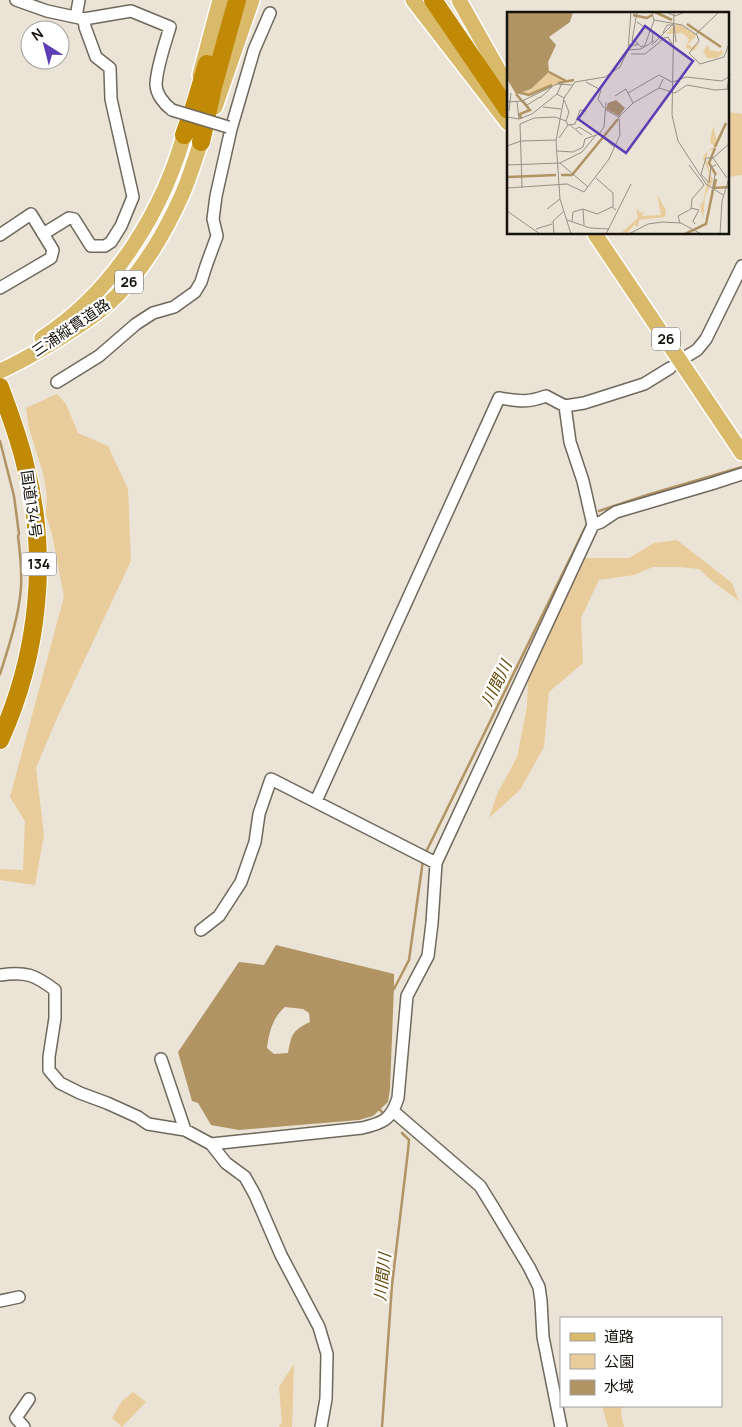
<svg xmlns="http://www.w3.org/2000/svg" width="742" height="1427" font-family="Manrope,'Noto Sans JP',sans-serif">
  <rect width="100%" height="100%" fill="#ebe3d5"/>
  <path fill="#e9cc9b" d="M728,112L742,114V175L728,177Z
    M57,394L66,404L78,433L108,446L128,489L131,561L57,718L36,768L44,835L35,885L0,880V869L23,870L25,821L10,797L64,597L52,534L46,515L47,496L43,473L29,428L26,408Z
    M677,540L732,583L738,599L742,603L711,580L699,569L679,567H653L634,575L599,580L581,618L583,663L549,692L544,747L520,790L489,818L497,794L517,757L527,707L528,678L549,634L566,584L583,558H629L654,543Z
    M294,1364L292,1427H279L282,1423L279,1387Z
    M133,1392L146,1402L122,1427L112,1418L122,1401Z
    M604,1406H622L621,1413L624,1427H608L603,1409Z"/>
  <path fill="#b09464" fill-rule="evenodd" d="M276,945L394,974V986L390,1089L388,1102L373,1116L359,1120L239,1130L211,1125L198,1103L192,1101L178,1052L239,962L264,965ZM285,1007L303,1009L309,1013L310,1022C292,1031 292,1033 288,1053L274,1054L267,1048C269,1032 273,1017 285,1007Z"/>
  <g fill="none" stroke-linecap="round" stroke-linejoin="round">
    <path stroke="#b09464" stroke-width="2.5" d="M0,441L14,496L19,534L18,536C20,552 22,570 21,587C19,616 9,646 0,674
      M599,511L647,495L742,467
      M426,852L587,524
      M394,989L409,960L423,860
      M380,1106L379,1109L384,1114
      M382,1427L392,1285L408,1151L409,1140L402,1133"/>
    <defs>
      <path id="minor" d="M16,0L47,11L84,19L131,11L170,27C165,44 157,66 156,84C156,94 164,104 172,110
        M76,17L79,0
        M43,234L69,218L74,219L91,246H105L111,242L121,226L133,197L111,99L110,68L96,57L85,27L84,19
        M0,235L31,214L53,250L51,258L0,288
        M687,356L697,350L706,339L742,266
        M57,382L99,356L136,324L153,313L174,307L195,292L201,282L206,266L217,236L213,219L216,196L231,129L254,50L270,13
        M593,525L601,522L616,512L711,484L742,474
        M316,801L499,398C519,401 527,403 546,396L565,406L584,403L644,384L670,368
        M201,930L219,916L241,882L255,842L259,814L271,779L436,863
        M0,975C26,971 35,975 55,990V1018L49,1057V1070L60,1083L80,1093L107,1103L138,1117L148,1124L185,1130
        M161,1059L185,1130L211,1144L226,1163L245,1177L255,1195L281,1255L319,1327L327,1354L326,1399L321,1427
        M393,1111L480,1186L493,1207L529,1267L539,1287L541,1301L543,1337L561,1427
        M211,1144L362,1128C383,1123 391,1120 398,1098L407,996L428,956L432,923L436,863L593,525L583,481L570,442L565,406
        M0,1301L19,1297
        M24,1427L16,1418L29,1399"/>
      <path id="major" d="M413,0L508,123
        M459,0L508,87
        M200,75L220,0
        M215,107L252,0
        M595,234L742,453
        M42,338C115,291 166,207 187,124
        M0,371C19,363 36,352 54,342C72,330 91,319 107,305C140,276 164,235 182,195C191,174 197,152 205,131"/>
      <path id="highway" d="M433,0L508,110
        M184,135L195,104L207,64
        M201,142L213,87L237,0
        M0,387C9,412 19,438 25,464C49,555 39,654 0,740"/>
    </defs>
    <use href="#minor" stroke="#6f685c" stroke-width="14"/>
    <use href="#major" stroke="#fff" stroke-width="18"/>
    <use href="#highway" stroke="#fff" stroke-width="20"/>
    <use href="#minor" stroke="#fff" stroke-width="11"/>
    <use href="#major" stroke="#d9b96a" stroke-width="15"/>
    <use href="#highway" stroke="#c08a07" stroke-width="18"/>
    <defs>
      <path id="minor-bridge" d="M172,110L228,127"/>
    </defs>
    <use href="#minor-bridge" stroke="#6f685c" stroke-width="14" stroke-linecap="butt"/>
    <use href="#minor-bridge" stroke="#fff" stroke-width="11"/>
  </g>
  <g text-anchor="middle" stroke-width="4.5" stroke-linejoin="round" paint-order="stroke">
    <g fill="#fff" stroke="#5c5a56" stroke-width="1">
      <rect x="115" y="270.5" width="28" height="23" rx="4"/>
      <rect x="652" y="327.5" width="28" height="23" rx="4"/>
      <rect x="21.5" y="552.5" width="35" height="23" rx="4"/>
    </g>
    <g font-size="14" font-weight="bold" fill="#16130e">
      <text x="129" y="287">26</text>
      <text x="666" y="344">26</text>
      <text x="39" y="569">134</text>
    </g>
    <g font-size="15" fill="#16130e" stroke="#fff">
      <text transform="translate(71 328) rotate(-34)" y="5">三浦縦貫道路</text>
      <text transform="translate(31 504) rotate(82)" y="5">国道134号</text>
    </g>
    <g font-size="16" font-style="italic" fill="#614504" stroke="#fff">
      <text transform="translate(496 683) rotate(-64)" y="6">川間川</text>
      <text transform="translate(382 1277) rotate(-84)" y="6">川間川</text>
    </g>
  </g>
  <g transform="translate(507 12)">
    <rect width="222" height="222" fill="#ebe3d5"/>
    <path d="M172,12L187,21L189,24L181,32L185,35L191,31L189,37L185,39L179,35L182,27L175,21L159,22L167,13ZM201,33L203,38L212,40L215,37L216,42L210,46H200L196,39ZM42,60L58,69L24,83L11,80L23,78ZM206,114L210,130L205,138L201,139L199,147L206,169L198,184L196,207L193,193L196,190L202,161L196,146L197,143L207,134L203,130ZM150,183L159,198L158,205L132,208L131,215L127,213L121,220L113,222L131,206L129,196L133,201L137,200L135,204L154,203Z" fill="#e9cc9b"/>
    <path d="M0,0H66L63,10L42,25L49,33L41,50L42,60L24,77L9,82L0,67ZM109,88L118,96L112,104L99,97L101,91Z" fill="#b09464"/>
    <path fill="none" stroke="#b09464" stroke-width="2.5" d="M148,0L165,8M126,3L140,6L145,3M180,12L214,35M42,60L59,69M51,71L67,68M10,80L22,83L45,73M9,82L23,98L13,102L14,107M208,135L219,111M208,136L202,151L209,163M54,163H65L111,107M0,165L49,163M209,167L207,176L223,175M178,222L199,212L206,178"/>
    <path fill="none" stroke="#969085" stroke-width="1" d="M159,0L168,4L178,0M147,8L175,13L190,23L192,29L182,41L193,52L217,45L223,29M130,10L146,21L145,30M143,19L147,9L145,0M156,21L160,13H167L169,30M189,22L212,0M154,27L161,25L165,32M130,31L134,35L138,33L143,19M122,33H130V30L125,29L130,0M145,33L166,12M121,38L134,37L147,29M124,42H138L155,28M166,50L165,103L171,129L199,172L216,183M166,50L167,0M79,70L94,78L91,87L97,96M166,70L179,65L215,69L223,64M55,71L50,82L57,86M152,76L168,81L180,73L208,78L223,77M220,77L223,62M121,81L152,63L165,70M108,84L119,77L126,91M33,86L45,75M16,88L20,93L33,85M57,88L62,100L59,109M0,90L15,89L50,72L65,73M10,90L12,107M36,95L54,97M99,98L112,105L126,91L152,76L156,67M2,99L4,81M0,105L12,107L25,102L50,82M63,113L75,123M69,117L72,115L85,123M92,122L107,135M52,126L61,113M0,134L14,129L49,128M50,139L66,140L76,135L78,127L92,122L97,115L99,90M206,146H199L194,162L202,171L204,155L209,153M206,146L220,166M206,146L223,131M53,151L81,175M0,153L53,151L75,140L89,123M89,166L106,181V195M0,176L60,172L77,180L102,147L113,123L112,105M15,176L13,112L27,106L48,105L59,109L61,113L68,112L73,98L79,99M205,179L208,163M184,196L192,198L186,209L188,212M40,197L53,187M0,199L33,222M60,208L83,216L102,217M65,209L66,200L76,197M173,211L171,204L184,197L185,187L197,173L182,153M77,213L76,197L90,202L105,195L109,198M29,217L45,212M47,222L46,209L56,200M64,222L53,187L49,129L57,86L68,70L98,65L113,55L121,38L124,0M99,222L124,172M122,222L141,212L156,210L174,211L194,222M213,222L215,189L223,163"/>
    <path fill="#5d3cb4" fill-opacity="0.15" stroke="#5d3cb4" stroke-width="2.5" d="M138,14L186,49L119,141L71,107Z"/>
    <rect width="222" height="222" fill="none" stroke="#16130e" stroke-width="2.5"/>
  </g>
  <rect x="560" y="1317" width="162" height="90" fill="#ffffff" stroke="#a2a19f"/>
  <rect x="570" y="1333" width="25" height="8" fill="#d9b96a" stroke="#a2a19f"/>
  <text x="604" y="1342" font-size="15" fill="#16130e">道路</text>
  <rect x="570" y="1354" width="25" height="15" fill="#e9cc9b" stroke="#a2a19f"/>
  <text x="604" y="1367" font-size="15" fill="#16130e">公園</text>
  <rect x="570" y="1380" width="25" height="15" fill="#b09464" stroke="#a2a19f"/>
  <text x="604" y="1392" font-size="15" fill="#16130e">水域</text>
  <g transform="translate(45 45) rotate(324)"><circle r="24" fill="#ffffff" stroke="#a2a19f"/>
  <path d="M0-4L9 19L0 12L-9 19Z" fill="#5d3cb4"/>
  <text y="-8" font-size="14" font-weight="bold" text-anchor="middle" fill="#16130e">N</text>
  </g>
</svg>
